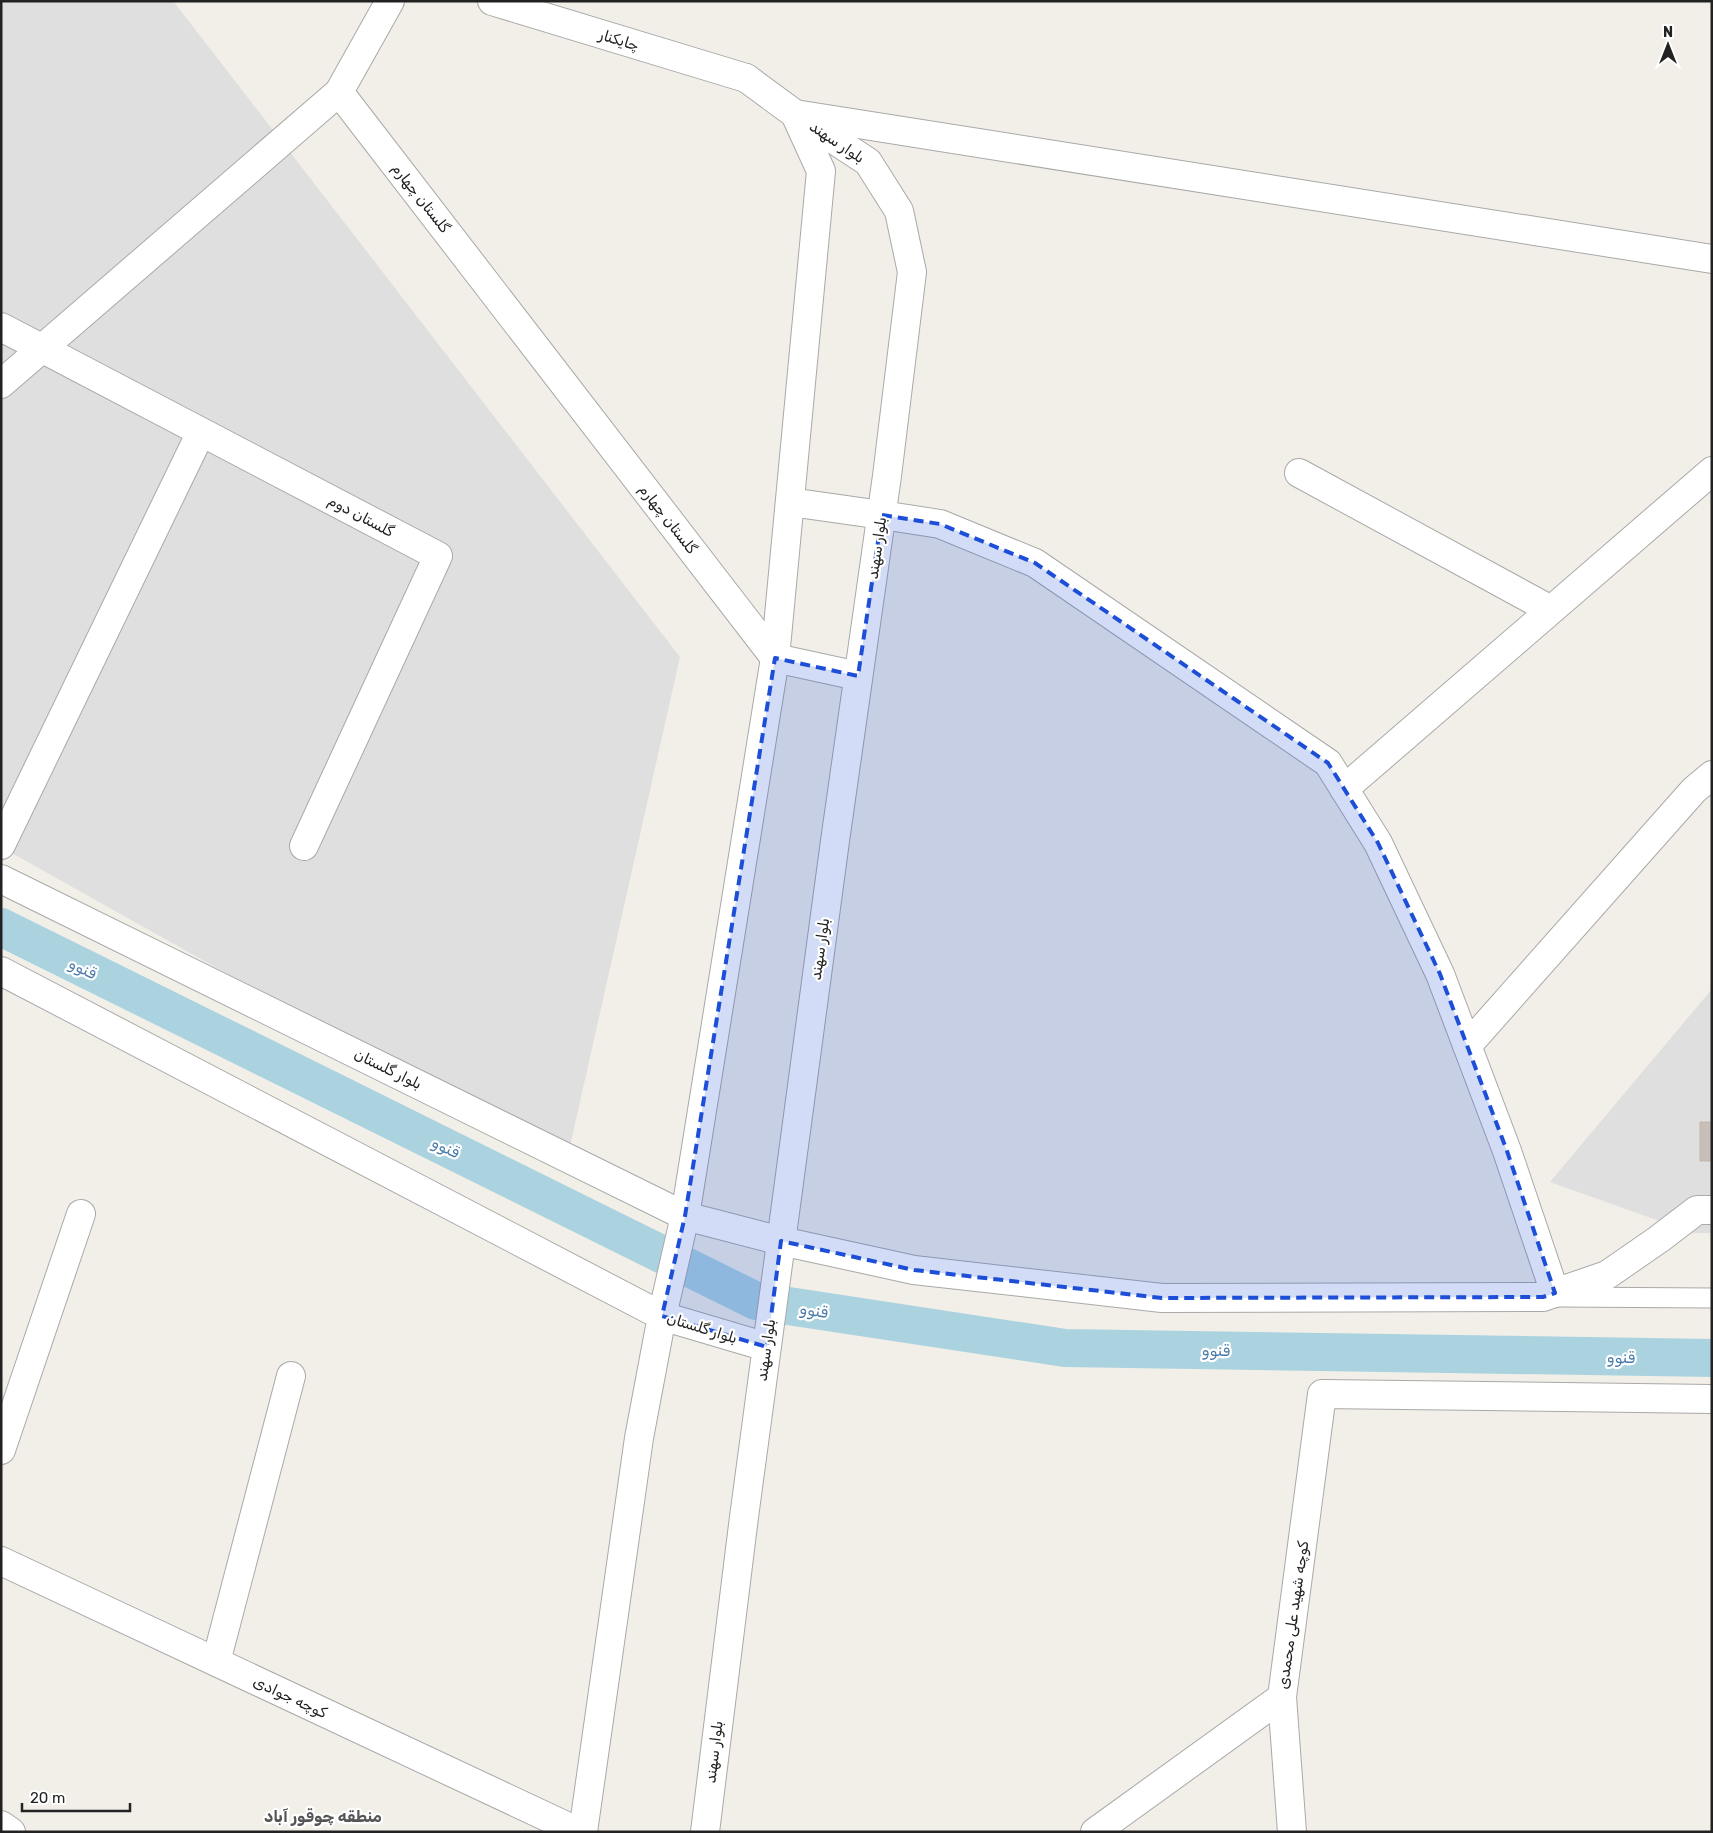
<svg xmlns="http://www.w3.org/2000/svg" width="1713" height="1833" font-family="Rubik,'Noto Naskh Arabic',sans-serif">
  <rect width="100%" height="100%" fill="#f2efe9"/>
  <path fill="#e0dfdf" d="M1,1L174,2L680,657L566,1164L1,847Z
    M1712,989V1233H1693L1550,1182Z"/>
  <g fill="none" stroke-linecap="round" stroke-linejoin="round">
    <path stroke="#aad3df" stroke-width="38" d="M1,927L756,1301L1065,1348L1712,1358"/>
  </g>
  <path fill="#c7bfb8" stroke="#c4b6ab" d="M1700,1122H1712V1161H1700Z"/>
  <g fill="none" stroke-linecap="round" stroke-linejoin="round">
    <defs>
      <path id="service" d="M1559,1297L1712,1298"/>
      <path id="minor" d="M492,1L746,78
        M339,92L390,1
        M795,114L1712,259
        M1,327L438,556L304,846
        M1,384L339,92L775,658
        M1299,473L1551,610
        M882,515L940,524L1035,563L1328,763L1378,843L1440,974L1507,1151L1555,1293
        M1344,789L1712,471
        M1,845L201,432
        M1467,1046L1694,790L1712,775
        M1,1450L81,1214
        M1,1561L579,1832
        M216,1662L291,1376
        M1282,1697L1292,1832
        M1,1825L11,1832
        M1095,1832L1282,1697L1322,1394L1712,1399"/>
      <path id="tertiary" d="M790,502L882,515
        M775,658L858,676
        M1,879L685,1216L781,1241L914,1270L1162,1298L1543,1297L1607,1275L1659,1239L1697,1210H1712
        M1,971L662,1316L767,1347
        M583,1832L639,1438L662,1316L685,1216L775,658L821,171L795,114L746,78
        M705,1832L744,1517L835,841L887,476L912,272L899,211L868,162L795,114"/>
    </defs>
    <use href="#service" stroke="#a9a9a9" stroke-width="21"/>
    <use href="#minor" stroke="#a9a9a9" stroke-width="30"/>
    <use href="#tertiary" stroke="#a9a9a9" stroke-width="30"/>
    <use href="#service" stroke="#fff" stroke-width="19"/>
    <use href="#minor" stroke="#fff" stroke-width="28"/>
    <use href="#tertiary" stroke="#fff" stroke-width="28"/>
  </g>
  <path fill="#1d4ed8" fill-opacity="0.2" stroke="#1d4ed8" stroke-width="4" stroke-dasharray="10 6" stroke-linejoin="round" d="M882,515L940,524L1035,563L1328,763L1378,843L1440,974L1507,1151L1555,1293L1543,1297L1162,1298L914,1270L781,1241L767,1347L662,1316L685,1216L775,658L858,676Z"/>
  <g text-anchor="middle" stroke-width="4.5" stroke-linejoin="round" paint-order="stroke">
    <g font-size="15" fill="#222" stroke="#fff">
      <text transform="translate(619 40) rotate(17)" y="5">چایکنار</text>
      <text transform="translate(837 142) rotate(34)" y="5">بلوار سهند</text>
      <text transform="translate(421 198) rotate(52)" y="5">گلستان چهارم</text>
      <text transform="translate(361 516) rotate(28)" y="5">گلستان دوم</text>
      <text transform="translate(668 519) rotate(52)" y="5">گلستان چهارم</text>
      <text transform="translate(877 548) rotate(-82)" y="5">بلوار سهند</text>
      <text transform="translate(820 949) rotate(-82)" y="5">بلوار سهند</text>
      <text transform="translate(388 1069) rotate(26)" y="5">بلوار گلستان</text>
      <text transform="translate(702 1328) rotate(17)" y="5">بلوار گلستان</text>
      <text transform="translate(766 1350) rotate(-82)" y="5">بلوار سهند</text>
      <text transform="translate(1293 1615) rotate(-82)" y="5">کوچه شهید علی محمدی</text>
      <text transform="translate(290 1697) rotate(25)" y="5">کوچه جوادی</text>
      <text transform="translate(714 1752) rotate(-83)" y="5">بلوار سهند</text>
    </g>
    <g font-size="16" font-style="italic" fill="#4a7aab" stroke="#fff">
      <text transform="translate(83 968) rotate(26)" y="6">قنوو</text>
      <text transform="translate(446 1147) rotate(26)" y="6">قنوو</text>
      <text transform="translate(814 1310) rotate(9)" y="6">قنوو</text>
      <text transform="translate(1216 1350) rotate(1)" y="6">قنوو</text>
      <text transform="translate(1621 1357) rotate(1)" y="6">قنوو</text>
    </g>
    <g font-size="16" font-weight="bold" fill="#555" stroke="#fff">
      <text x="323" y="1822">منطقه چوقور آباد</text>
    </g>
  </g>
  <rect width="1713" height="1833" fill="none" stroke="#222222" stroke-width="5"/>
  <g transform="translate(1668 45)" stroke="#ffffff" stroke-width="4" paint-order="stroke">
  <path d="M0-4L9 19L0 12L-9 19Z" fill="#222222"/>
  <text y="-8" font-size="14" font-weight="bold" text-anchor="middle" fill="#222222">N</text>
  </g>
  <path d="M22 1803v8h108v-8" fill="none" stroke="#222222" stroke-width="2.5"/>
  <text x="30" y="1803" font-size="15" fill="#222222" stroke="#ffffff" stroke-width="4" paint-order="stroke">20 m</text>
</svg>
